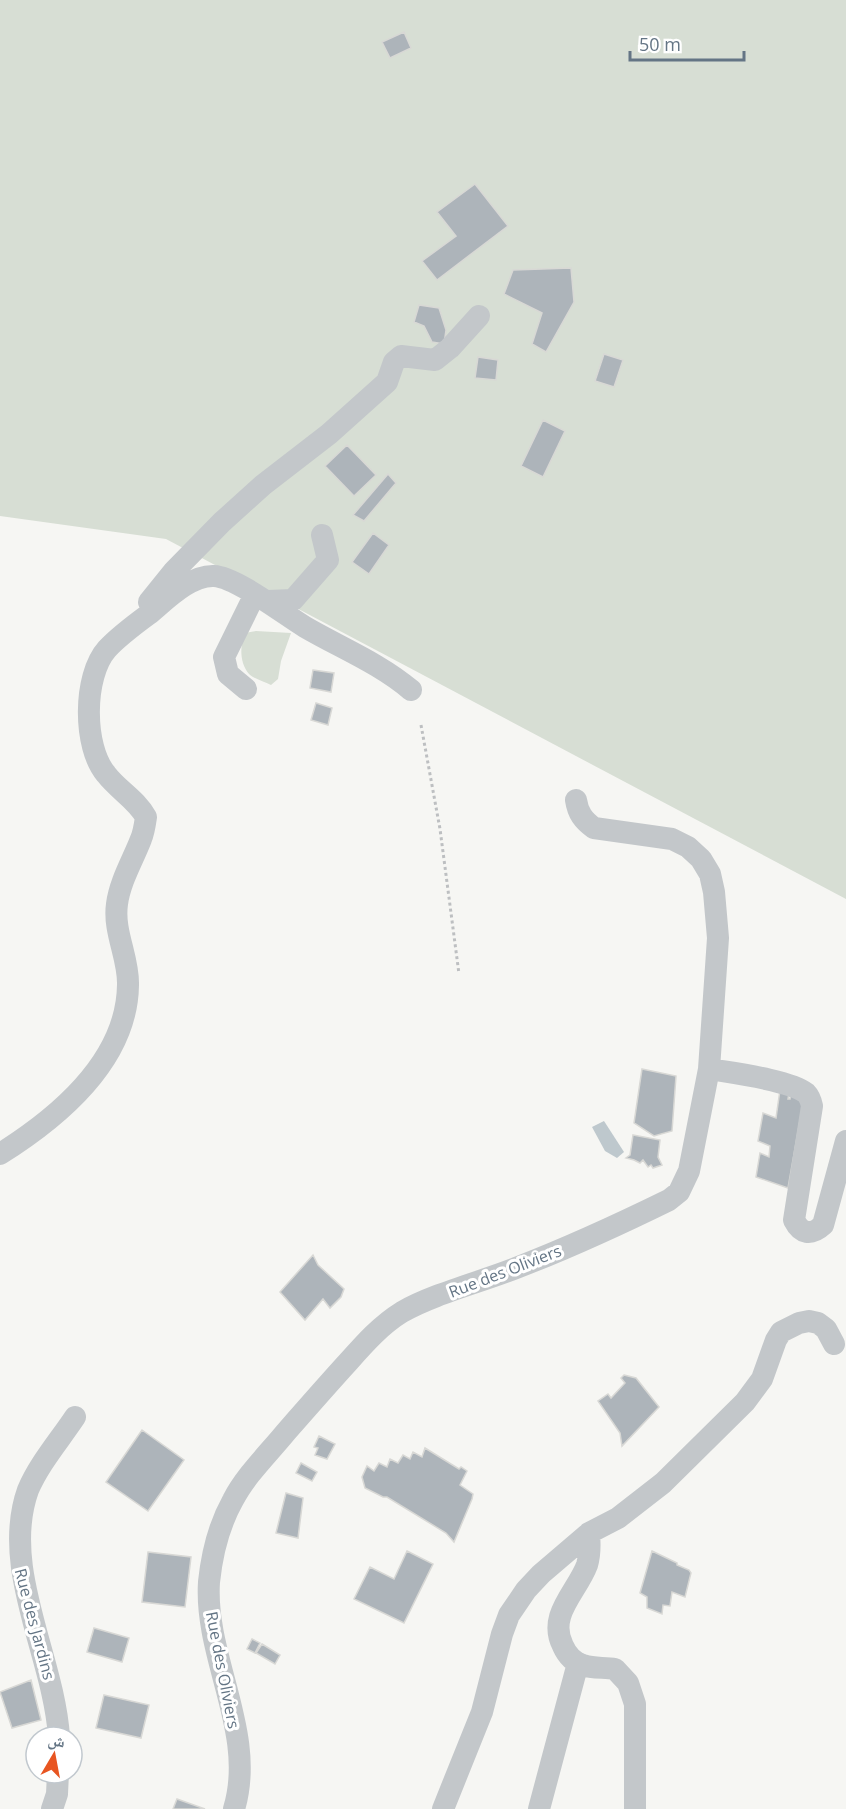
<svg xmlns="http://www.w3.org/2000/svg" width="846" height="1809" font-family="'Open Sans','Noto Naskh Arabic',sans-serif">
  <rect width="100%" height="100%" fill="#f6f6f3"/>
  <path fill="#d7ded4" d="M0,0H846V899L166,539L0,516Z
    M256,631L291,633L281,661L278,679L271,685C265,682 254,679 249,674C239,662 240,645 245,633Z"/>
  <path fill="#bec8cd" d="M604,1121L624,1152L617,1158L605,1151L592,1127Z"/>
  <path fill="#adb4ba" stroke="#d8d8d5" stroke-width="1.5" d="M404,32L411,48L390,58L382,42Z
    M475,184L508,226L437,280L422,261L456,236L437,212Z
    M571,268L574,302L546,352L532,344L542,313L504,294L513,270Z
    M419,305L439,308L446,330L444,344L432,342L424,326L414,322Z
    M604,354L623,360L614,387L595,381Z
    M478,357L498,360L496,380L475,378Z
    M543,420L565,431L543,477L521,466Z
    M347,445L376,475L354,496L325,466Z
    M388,474L396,483L364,521L353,515Z
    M373,533L389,545L369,574L352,562Z
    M313,670L334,673L331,692L310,688Z
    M316,703L332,708L328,725L311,720Z
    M642,1069L676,1076L672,1131L654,1136L634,1123Z
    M780,1090L789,1093L788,1099H790L791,1091L804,1098L788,1188L756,1177L760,1153L769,1157L770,1146L758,1141L763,1113L776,1118Z
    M633,1135L660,1140L658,1157L662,1165L653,1168L651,1165L648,1167L643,1160L640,1163L634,1160L626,1158L630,1155Z
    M313,1255L318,1265L344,1289L341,1297L330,1308L323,1299L305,1320L280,1292Z
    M624,1375L636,1378L659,1407L622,1446L620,1433L598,1401L608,1394L611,1398L625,1383L621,1378Z
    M142,1430L184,1460L148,1511L106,1482Z
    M319,1436L335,1444L327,1459L315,1455L318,1448L314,1447Z
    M425,1448L459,1469L461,1467L467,1471L460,1485L473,1494L472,1499L454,1542L446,1533L387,1497H383L365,1488L362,1477L367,1466L374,1471L379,1463L387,1467L390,1459L398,1463L403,1455L410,1459L413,1452L422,1457Z
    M301,1463L317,1472L312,1481L296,1473Z
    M286,1493L303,1498L298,1538L276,1533Z
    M407,1551L433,1564L404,1623L354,1599L370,1567L394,1579Z
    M652,1551L677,1563V1565L689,1570L691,1573L685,1597L672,1592L670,1606L663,1605L662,1614L647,1608V1597L640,1593Z
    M148,1552L191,1557L185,1607L142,1602Z
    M94,1628L129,1638L122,1662L87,1652Z
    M252,1639L260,1643L255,1653L247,1649Z
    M262,1644L280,1655L275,1664L256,1653Z
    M31,1680L41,1720L12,1728L0,1692Z
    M104,1695L149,1705L141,1738L96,1728Z
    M177,1799L205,1809H173Z"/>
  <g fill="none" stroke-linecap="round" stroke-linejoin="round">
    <path stroke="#bdbfc1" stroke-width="3" stroke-dasharray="3 3" stroke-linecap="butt" d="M421,725L440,829L459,974"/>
    <path stroke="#c3c7ca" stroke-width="22" d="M268,601L293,600L328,560L322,535
      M149,602L174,571L222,522L263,485L329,434L387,382L394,362L401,356L435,360L450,348L479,316
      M246,689L228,674L224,657L255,594
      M709,1069C732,1073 790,1080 806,1093C810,1097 811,1101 812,1106L794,1220C801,1234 811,1236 823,1225L846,1141
      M0,1154C59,1117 127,1061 128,985C129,958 113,932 117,904C120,881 133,860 141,839C144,832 145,824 146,817C136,799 118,790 106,774C83,747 83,676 107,649C119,636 134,625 149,614C166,600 190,575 214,576C236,577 285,615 305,627C341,648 379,663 411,690
      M589,1533C590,1544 590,1555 587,1565C577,1592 547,1615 563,1646C567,1655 573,1662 583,1665C593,1669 604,1667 615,1669L628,1683L635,1704V1809
      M59,1737C54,1657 0,1568 28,1490C39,1464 59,1441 75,1417
      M52,1809L57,1794L58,1773
      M234,1809C257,1733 204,1658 209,1582C212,1553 219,1525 233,1500C246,1475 268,1454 286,1432C307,1408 328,1384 349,1361C365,1343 381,1325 402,1312C433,1294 481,1282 516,1268C568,1248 618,1225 669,1200L679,1192L689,1171L709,1069L718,938L714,892L710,874L701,859L688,847L672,839L594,828C583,820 578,813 576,800
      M443,1809L482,1712L502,1634L509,1615L526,1590L541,1574L589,1533L618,1518L663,1483L745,1402L762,1379L776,1340L781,1332L799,1323L809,1321L818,1323L826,1329L834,1344
      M539,1809L578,1663"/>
  </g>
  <g text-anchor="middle" stroke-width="6" stroke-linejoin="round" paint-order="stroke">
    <g font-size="16" fill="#647585" stroke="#fff">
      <text transform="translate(505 1271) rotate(-21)" y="6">Rue des Oliviers</text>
      <text transform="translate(35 1624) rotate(75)" y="6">Rue des Jardins</text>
      <text transform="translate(223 1670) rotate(79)" y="6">Rue des Oliviers</text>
    </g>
  </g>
  <g transform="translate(54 1755) rotate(10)"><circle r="28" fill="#ffffff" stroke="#c1c8ce" stroke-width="1.5"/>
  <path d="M0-4.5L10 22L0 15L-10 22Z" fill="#e85521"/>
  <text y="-9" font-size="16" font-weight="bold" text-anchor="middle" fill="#647585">ش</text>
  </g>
  <path d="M630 51v9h114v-9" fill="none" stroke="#647585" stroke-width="3"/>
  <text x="639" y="51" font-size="18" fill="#647585" stroke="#ffffff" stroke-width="4.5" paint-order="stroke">50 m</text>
</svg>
